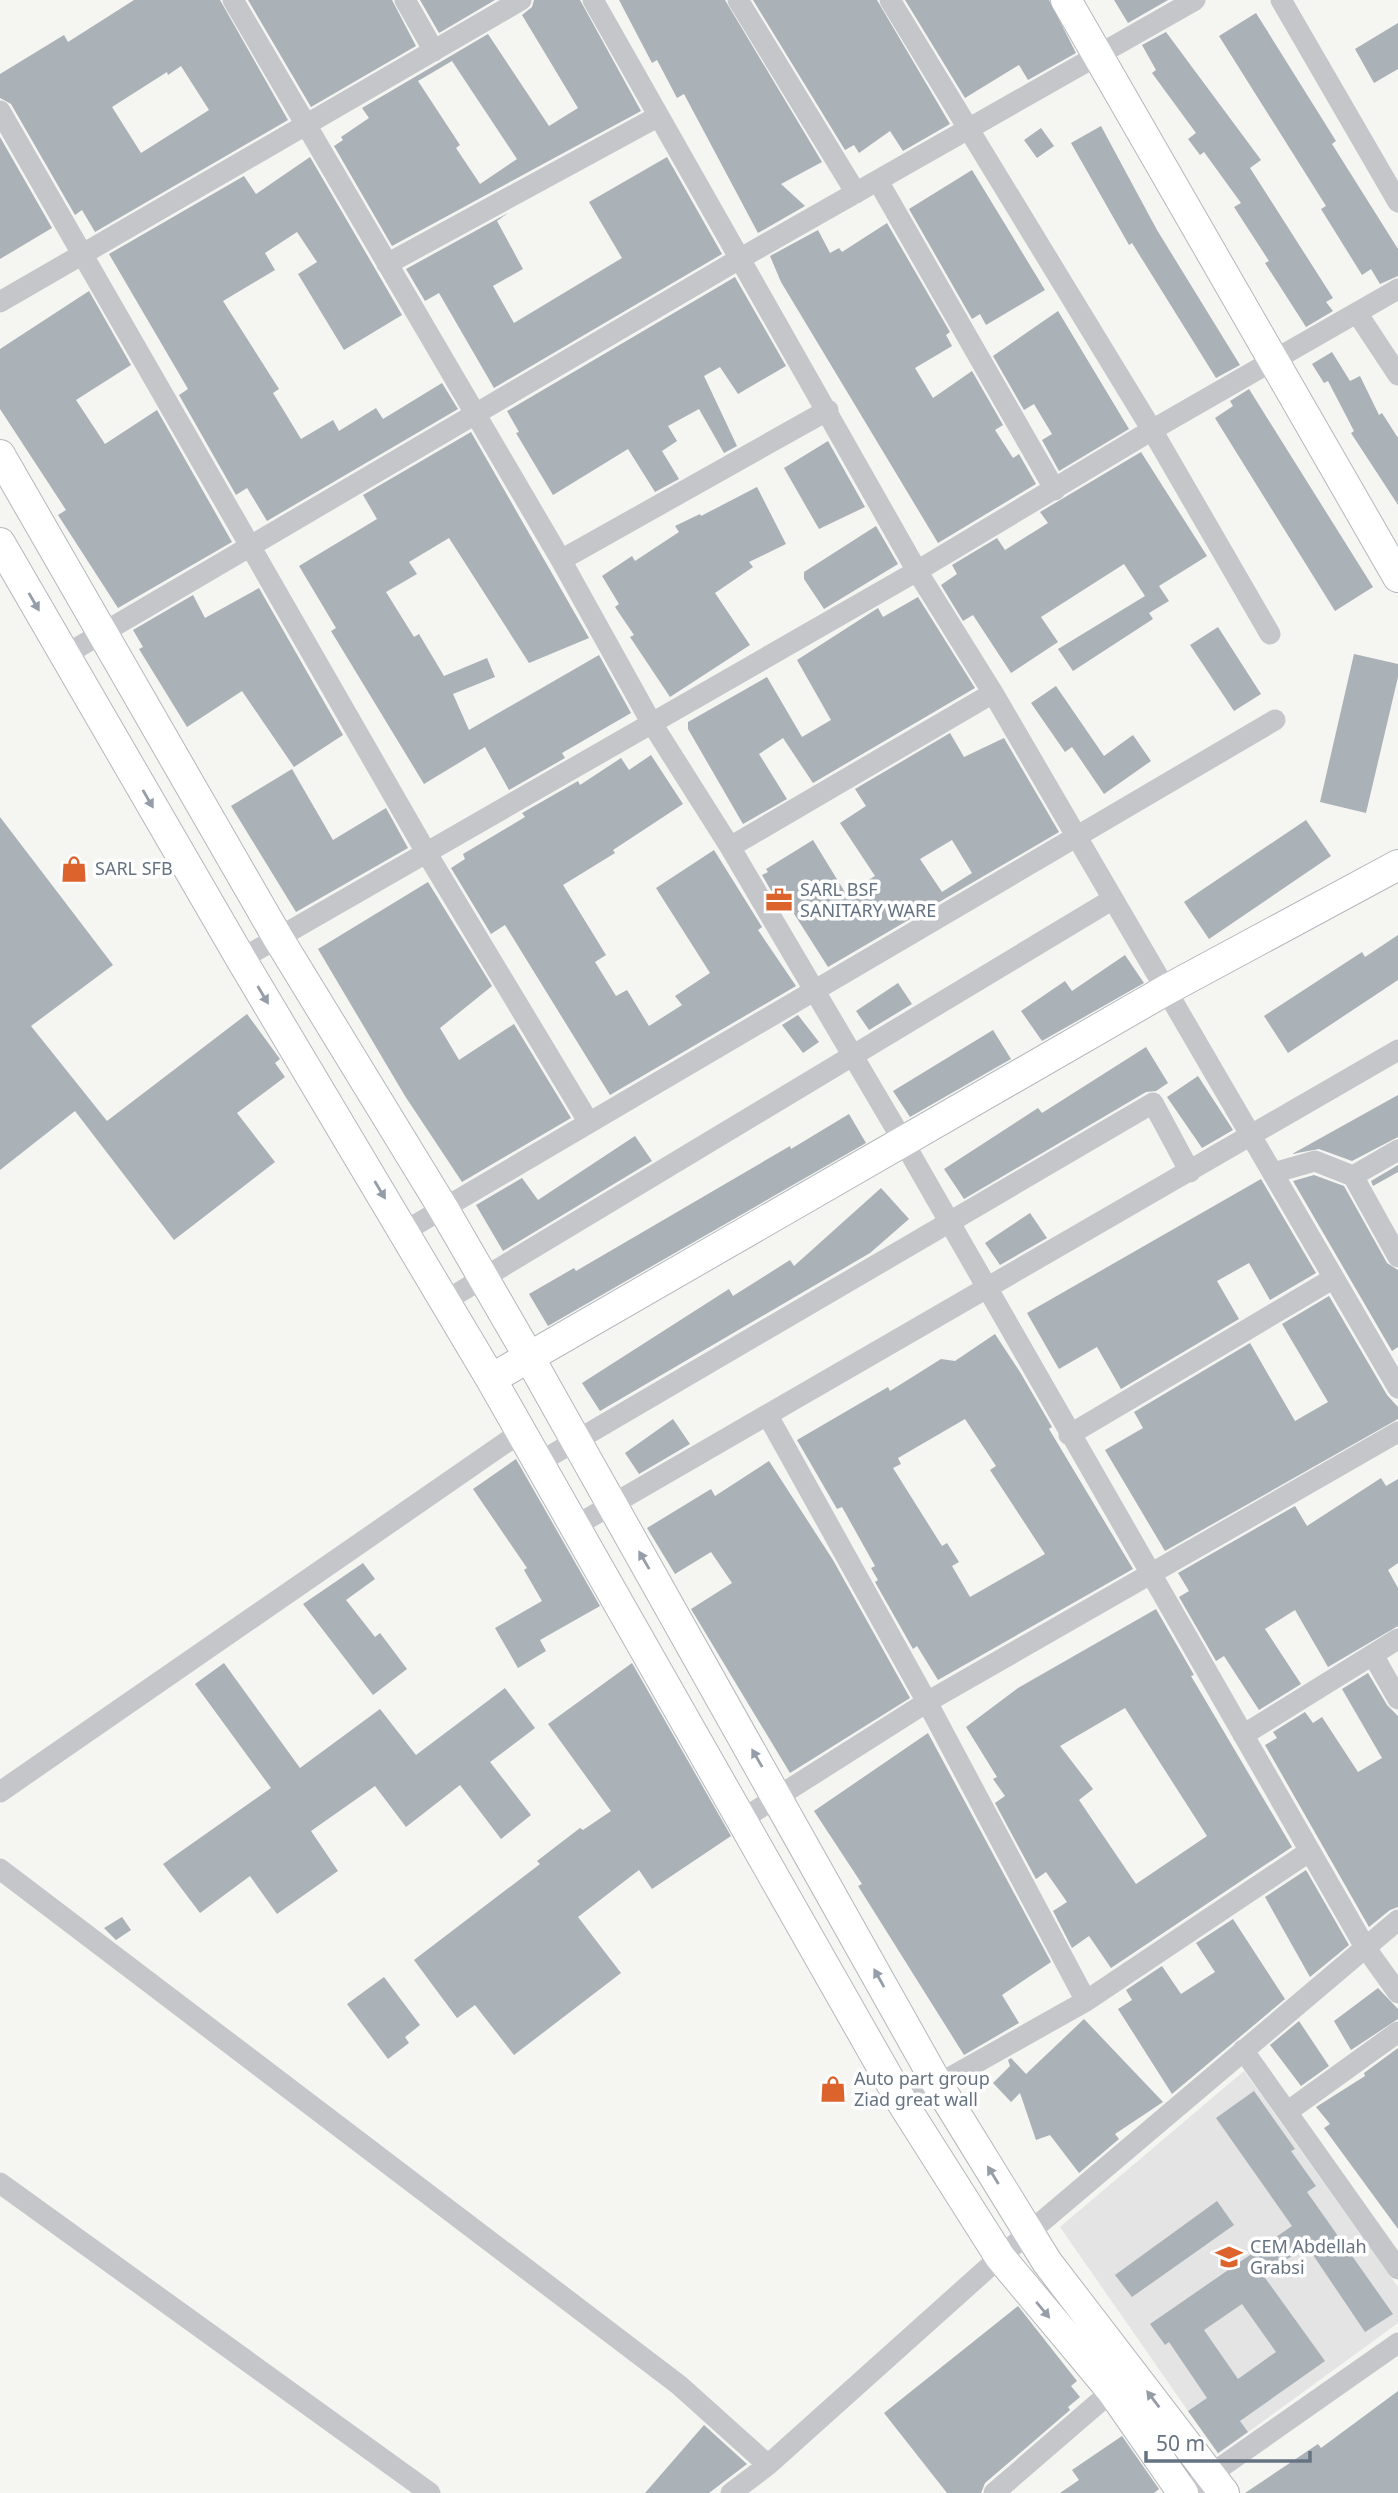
<svg xmlns="http://www.w3.org/2000/svg" width="1398" height="2493" font-family="'Noto Sans',sans-serif">
  <rect width="100%" height="100%" fill="#f5f5f2"/>
  <path fill="#e3e4e3" d="M1244,2071L1398,2287V2323L1218,2454L1060,2227Z"/>
  <path fill="#aab1b7" fill-rule="evenodd" d="M134,0H220L288,120L95,232L82,210L75,215L11,104L0,98V74L64,35L68,42ZM181,66L209,110L141,153L112,107L167,72L168,75Z
    M248,0H392L416,46L311,107Z
    M420,0H495L439,33Z
    M534,0H580L641,111L392,246L334,146L343,140L341,137L369,118L362,108L488,34L549,126L578,108L522,15L532,7ZM452,61L517,159L480,184L456,148L460,145L418,81Z
    M619,0H725L822,162L781,184L805,206L758,233L684,94L677,98L657,60L652,63Z
    M753,0H877L950,124L903,151L890,131L859,153L854,145L845,150Z
    M905,0H1049L1076,53L1028,80L1019,65L965,98Z
    M1114,0H1168L1128,23Z
    M1256,13L1336,141L1332,144L1398,249V276L1380,284L1371,269L1362,275L1321,209L1326,206L1219,36Z
    M1398,23V69L1374,83L1355,49Z
    M1166,32L1261,160L1250,168L1333,298L1326,302L1333,311L1306,327L1265,263L1269,261L1234,207L1241,203L1204,152L1200,155L1188,139L1196,133L1152,73L1156,70L1142,45Z
    M1101,126L1157,230L1240,365L1216,378L1132,243L1129,245L1071,143Z
    M1041,128L1054,146L1037,158L1024,140Z
    M0,137L52,228L0,259Z
    M310,157L402,315L344,350L298,274L317,262L297,232L265,253L275,270L223,301L279,389L273,393L301,439L333,420L339,431L376,408L383,419L442,383L458,409L267,521L247,488L236,495L179,395L188,389L109,254L244,176L256,194Z
    M667,157L722,254L494,388L439,293L425,301L406,269L508,213L497,221L523,269L493,286L514,323L622,258L589,202Z
    M972,170L1045,290L986,325L980,314L972,319L909,209Z
    M887,223L950,332L946,335L952,346L915,368L933,398L972,371L1003,425L995,430L1013,458L1019,454L1036,484L938,543L781,282L770,256L818,230L830,253L839,248L842,252Z
    M735,277L786,366L738,394L720,367L704,376L737,446L724,453L699,409L668,426L677,441L662,451L679,479L655,492L628,449L553,495L516,433L519,432L507,411Z
    M89,291L131,365L76,400L105,444L157,410L232,542L118,608L58,515L66,510L0,409V349Z
    M1058,311L1129,429L1059,471L1042,440L1052,434L1034,404L1024,410L993,356Z
    M1332,352L1350,381L1360,376L1379,415L1382,413L1398,438V505L1351,433L1354,431L1328,381L1324,383L1312,364Z
    M1249,389L1373,587L1335,611L1215,418L1233,406L1230,401Z
    M471,432L589,638L529,663L449,538L409,562L417,574L386,592L414,637L419,634L444,676L487,658L495,677L453,694L469,730L599,655L631,713L562,753L565,758L509,790L485,747L424,784L331,631L336,628L299,566L377,519L363,495Z
    M828,441L865,507L819,529L784,468Z
    M1141,452L1207,556L1159,586L1169,601L1149,613L1153,619L1073,671L1058,649L1145,596L1124,564L1041,617L1058,642L1011,673L973,615L963,621L941,585L957,574L952,565L997,538L1005,550L1048,523L1040,512Z
    M757,487L786,544L749,562L753,567L715,593L750,645L670,697L630,637L634,635L615,607L619,604L602,576L632,556L635,561L679,532L675,526L700,514L701,516Z
    M876,526L898,564L824,609L804,579V572Z
    M259,588L343,735L294,767L242,691L187,727L139,649L143,647L133,630L193,595L205,618Z
    M918,597L975,688L813,783L783,738L759,754L787,799L743,824L688,729V722L767,677L802,737L831,720L797,660L878,608L883,617Z
    M1218,627L1261,694L1234,711L1190,645Z
    M1354,654L1398,664V677L1366,813L1320,802Z
    M1056,686L1104,756L1133,735L1151,761L1104,794L1072,747L1065,752L1031,703Z
    M950,733L964,757L1004,738L1059,832L828,967L791,909L784,913L762,875L768,872L766,869L813,840L846,894L875,876L840,823L866,806L855,789ZM952,840L972,873L942,892L920,859Z
    M651,755L683,804L613,850L615,853L563,885L606,955L595,962L616,996L627,990L649,1026L682,1005L675,996L710,973L656,888L714,850L762,927L758,930L796,986L610,1095L505,925L491,934L451,868L465,859L463,854L525,817L522,813L578,781L580,785L621,758L629,770Z
    M292,769L333,840L386,808L408,848L296,912L231,806Z
    M0,817L113,965L31,1026L107,1121L247,1014L280,1059L275,1063L285,1077L237,1113L275,1162L174,1240L75,1111L0,1170Z
    M1306,820L1331,856L1209,939L1184,902Z
    M428,882L492,986L440,1028L459,1060L514,1024L571,1118L462,1182L405,1096L318,949Z
    M1398,935V980L1288,1053L1264,1016L1362,952L1365,957Z
    M1125,955L1144,983L1042,1041L1021,1011L1065,981L1072,991Z
    M898,983L912,1004L869,1030L856,1011Z
    M798,1015L819,1042L803,1053L782,1025Z
    M993,1030L1011,1059L910,1117L893,1091Z
    M1146,1047L1168,1083L1156,1091L1146,1092L964,1199L944,1169L1038,1108L1042,1113Z
    M1198,1076L1233,1130L1202,1148L1167,1097Z
    M1398,1095V1137L1352,1161L1319,1149L1292,1154Z
    M849,1114L866,1143L548,1326L529,1294L574,1268L576,1271L790,1146L791,1149Z
    M635,1136L652,1161L503,1251L476,1205L522,1178L538,1200Z
    M1398,1165V1172L1373,1186L1371,1181Z
    M1314,1175L1344,1186L1387,1263L1398,1270V1347L1392,1351L1293,1181Z
    M1261,1179L1316,1273L1270,1300L1249,1263L1217,1281L1239,1319L1121,1389L1097,1347L1059,1369L1027,1313Z
    M881,1188L909,1219L870,1253L600,1411L582,1383L729,1289L733,1296L790,1260L794,1266Z
    M1030,1213L1047,1238L1000,1265L985,1243Z
    M1329,1296L1387,1395L1398,1407V1419L1165,1551L1105,1450L1143,1428L1134,1412L1250,1343L1295,1421L1328,1402L1282,1324Z
    M995,1334L1020,1372L1052,1427L1049,1429L1133,1569L938,1680L917,1646L913,1649L875,1582L878,1580L871,1568L875,1566L842,1507L837,1509L797,1440L888,1387L890,1391L941,1359L955,1361ZM965,1419L996,1466L990,1470L1045,1554L970,1597L952,1566L959,1562L947,1543L942,1546L893,1468L901,1464L898,1458Z
    M673,1419L690,1444L639,1474L625,1453Z
    M516,1459L600,1606L540,1640L546,1651L518,1668L495,1628L542,1601L524,1570L527,1568L473,1489Z
    M769,1461L833,1560L910,1698L790,1773L691,1609L732,1583L711,1552L675,1574L647,1528L711,1489L715,1496Z
    M1381,1478L1386,1486L1398,1479V1563L1388,1570L1398,1588V1626L1328,1667L1295,1610L1265,1629L1301,1684L1259,1710L1224,1656L1216,1661L1179,1597L1189,1591L1178,1573L1295,1506L1307,1526Z
    M363,1563L375,1579L346,1600L375,1637L380,1633L407,1669L373,1695L303,1604Z
    M1156,1609L1194,1675L1191,1676L1292,1847L1111,1968L1089,1936L1072,1948L1053,1911L1067,1902L1046,1872L1036,1879L995,1803L1005,1796L993,1779L997,1777L966,1727L1018,1688ZM1125,1708L1207,1836L1136,1884L1079,1800L1093,1789L1060,1746Z
    M224,1663L300,1768L380,1709L416,1755L505,1688L535,1728L490,1762L531,1815L501,1839L460,1785L406,1827L375,1786L311,1831L338,1871L277,1914L250,1876L200,1913L163,1864L271,1788L195,1684Z
    M632,1663L731,1836L652,1889L639,1870L578,1917L621,1973L514,2055L475,2005L457,2018L414,1960L540,1864L537,1861L580,1828L583,1830L611,1811L548,1724Z
    M1368,1673L1387,1705L1398,1716V1907L1390,1910L1369,1927L1265,1745L1277,1738L1273,1732L1305,1712L1313,1723L1322,1717L1358,1772L1382,1758L1342,1689Z
    M928,1733L1051,1962L1002,1995L1019,2023L964,2055L858,1886L862,1884L814,1811Z
    M1306,1870L1349,1945L1310,1977L1265,1897Z
    M122,1917L131,1930L116,1940L104,1928Z
    M1233,1919L1285,1999L1172,2094L1118,2009L1132,2000L1126,1990L1162,1966L1181,1994L1215,1972L1196,1943Z
    M384,1977L420,2025L405,2037L409,2043L388,2059L347,2004Z
    M1378,1988L1398,2009V2019L1351,2050L1334,2021Z
    M1084,2019L1163,2102L1115,2134L1119,2139L1079,2173L1050,2135L1036,2140L1020,2093L1011,2102L993,2083L1010,2066L1008,2060L1011,2058L1026,2074Z
    M1299,2021L1329,2066L1301,2086L1270,2045Z
    M1398,2048V2229L1324,2128L1330,2124L1316,2107L1365,2076L1364,2073Z
    M1254,2091L1295,2149L1291,2151L1316,2186L1307,2192L1393,2314L1365,2332L1307,2246L1263,2275L1325,2361L1240,2421L1248,2432L1218,2453L1188,2411L1207,2398L1169,2342L1165,2345L1150,2324L1292,2226L1216,2118ZM1242,2304L1276,2352L1238,2379L1204,2330Z
    M1217,2201L1234,2225L1132,2297L1115,2275Z
    M1018,2306L1077,2381L1071,2386L1080,2397L1068,2407L1070,2410L985,2483L981,2493H947L884,2413Z
    M1398,2391V2493H1245L1318,2444L1321,2448Z
    M704,2425L747,2464L709,2493H645Z
    M1122,2436L1159,2489L1154,2493H1060L1079,2480L1072,2470Z"/>
  <g fill="none" stroke-linecap="round" stroke-linejoin="round">
    <defs>
      <path id="secondary" d="M1066,0L1398,577
        M0,455L278,938L443,1208L529,1357L938,2085L1047,2262L1224,2493
        M0,543L241,959L491,1379L903,2104L1000,2257L1112,2391L1183,2493
        M491,1379L1166,990L1398,865"/>
    </defs>
    <use href="#secondary" stroke="#b4b8bc" stroke-width="32"/>
    <path stroke="#c4c6ca" stroke-width="21" d="M233,0L561,560L651,722L730,847L903,1141L1365,1947L1398,1993
      M405,0L434,51
      M593,0L917,571L993,693L1398,1388
      M738,0L856,193
      M890,0L1152,430L1270,634
      M1281,0L1398,202
      M0,111L426,852L588,1121
      M878,181L1055,490
      M387,264L659,116
      M0,302L521,0
      M1357,313L1398,375
      M561,560L828,410
      M65,655L741,258L1195,0
      M730,847L993,693
      M241,959L917,571L1152,430L1398,289
      M1398,1150L1353,1176L1398,1257
      M1273,1173L1315,1161L1353,1176
      M405,1231L1275,720
      M445,1301L1113,899
      M768,1416L927,1702L1086,2001
      M1069,1435L1334,1278
      M538,1463L1153,1103L1190,1172
      M575,1526L1398,1050
      M1373,1655L1398,1699
      M1243,1735L1398,1639
      M0,1792L521,1432
      M741,1820L927,1702L1398,1432
      M0,1869L679,2385L768,2465
      M1243,2050L1398,2269
      M903,2104L1086,2001L1310,1851
      M1287,2112L1398,2032
      M0,2183L430,2493
      M731,2493L768,2465L1000,2257L1398,1920
      M994,2493L1112,2391
      M1184,2493L1398,2343"/>
    <use href="#secondary" stroke="#fff" stroke-width="30"/>
  </g>
  <defs><path id="oneway-solid" d="M-6-.8H1V-3.2L6.5 0L1 3.2V.8H-6Z" transform="scale(1.75)"/></defs>
  <g fill="#949da8">
    <use href="#oneway-solid" transform="translate(34 602) rotate(60)"/>
    <use href="#oneway-solid" transform="translate(148 799) rotate(60)"/>
    <use href="#oneway-solid" transform="translate(263 995) rotate(59)"/>
    <use href="#oneway-solid" transform="translate(380 1190) rotate(59)"/>
    <use href="#oneway-solid" transform="translate(644 1560) rotate(-120)"/>
    <use href="#oneway-solid" transform="translate(757 1758) rotate(-120)"/>
    <use href="#oneway-solid" transform="translate(879 1978) rotate(-119)"/>
    <use href="#oneway-solid" transform="translate(993 2175) rotate(-122)"/>
    <use href="#oneway-solid" transform="translate(1043 2310) rotate(50)"/>
    <use href="#oneway-solid" transform="translate(1153 2399) rotate(-127)"/>
  </g>
  <defs>
    <symbol id="shop-bare" viewBox="-9 -9 18 18"><path d="M-5-2.5h2.3a2.7 3.5 0 0 1 5.4 0H5L5.5 6h-11ZM-1.5-2.5h3a1.5 2.3 0 0 0-3 0Z" fill="#dc642c" stroke="#fff" stroke-width="2.5" paint-order="stroke"/></symbol>
    <symbol id="office-bare" viewBox="-9 -9 18 18"><path d="M-6-3h4V-5.5h4V-3h4V5H-6ZM-1-4.5V-3h2v-1.5ZM-6 0V1H6V0Z" fill="#dc642c" stroke="#fff" stroke-width="2.5" paint-order="stroke"/></symbol>
    <symbol id="school-bare" viewBox="-9 -9 18 18"><path d="M0-5L7-2L0 1L-7-2ZM-4 1L0 2.5L4 1V4Q0 6-4 4Z" fill="#dc642c" stroke="#fff" stroke-width="2.5" paint-order="stroke"/></symbol>
  </defs>
  <g fill-rule="evenodd">
    <use href="#shop-bare" x="55" y="850" width="38" height="38"/>
    <use href="#office-bare" x="760" y="881" width="38" height="38"/>
    <use href="#shop-bare" x="814" y="2070" width="38" height="38"/>
    <use href="#school-bare" x="1210" y="2238" width="38" height="38"/>
  </g>
  <g text-anchor="middle" stroke-width="7" stroke-linejoin="round" paint-order="stroke">
    <g font-size="18" fill="#667382" stroke="#fff" text-anchor="start">
      <text x="95" y="875">SARL SFB</text>
      <text x="800" y="896">SARL BSF<tspan x="800" dy="21">SANITARY WARE</tspan></text>
      <text x="854" y="2085">Auto part group<tspan x="854" dy="21">Ziad great wall</tspan></text>
      <text x="1250" y="2253">CEM Abdellah<tspan x="1250" dy="21">Grabsi</tspan></text>
    </g>
  </g>
  <path d="M1146 2451v10h164v-10" fill="none" stroke="#667382" stroke-width="3.5"/>
  <text x="1156" y="2451" font-size="21" fill="#667382" stroke="#ffffff" stroke-width="5" paint-order="stroke">50 m</text>
</svg>
